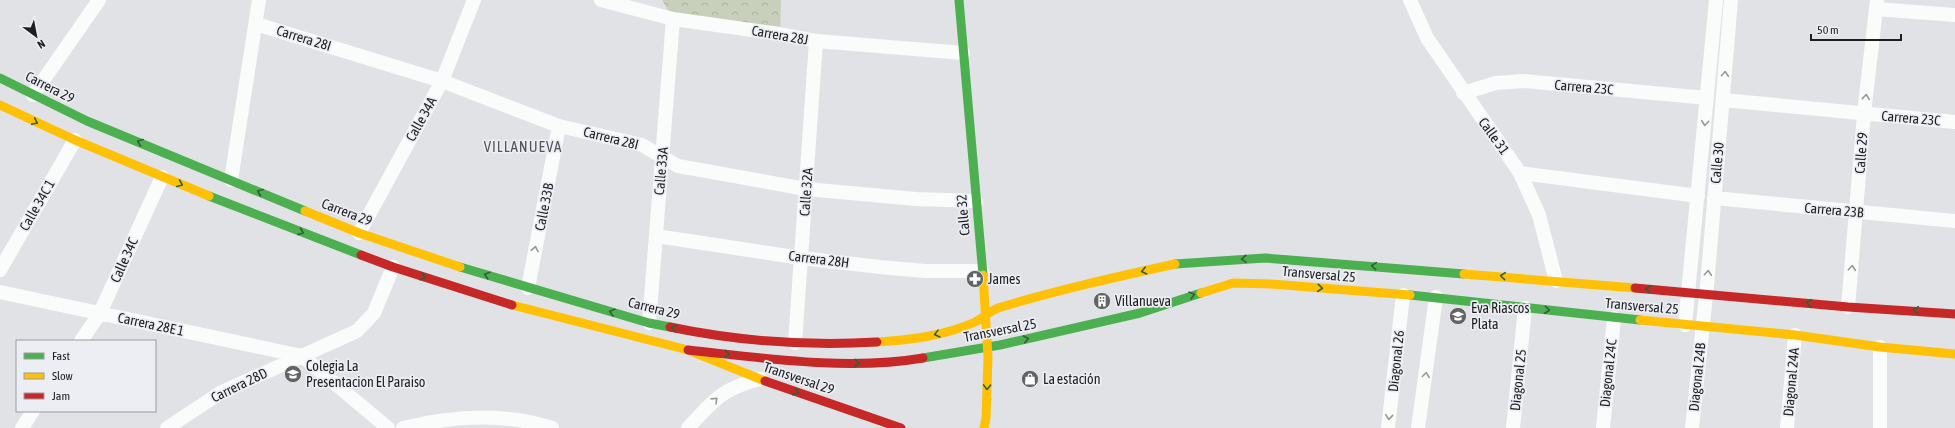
<svg xmlns="http://www.w3.org/2000/svg" width="1955" height="428" font-family="'Asap Condensed',sans-serif">
  <defs>
    <pattern id="park-crowns" width="20" height="18" patternUnits="userSpaceOnUse"><rect width="20" height="18" fill="#c8cfba"/><path d="M2 6a3 3 0 1 1 6 0M12 15a3 3 0 1 1 6 0" fill="none" stroke="#abb1a0"/></pattern>
  </defs>
  <rect width="100%" height="100%" fill="#e1e2e5"/>
  <path fill="url(#park-crowns)" d="M662,0H781L780,34L673,19Z"/>
  <g fill="none" stroke-linecap="round" stroke-linejoin="round">
    <path stroke="#fafbfb" stroke-width="14" d="M601,0L673,19L780,34L816,41L963,53
      M1410,0L1427,38L1520,173L1539,215L1556,281
      M1876,9L1955,15
      M256,24L442,81L559,126L642,145L678,166L806,189L916,199L976,201
      M1463,93L1496,83L1523,81L1707,98
      M33,95L99,0
      M1723,100L1955,122
      M1520,173L1698,196
      M231,180L259,0
      M1714,198L1955,221
      M359,233L442,81L474,0
      M656,236L801,258L880,267L925,271H982
      M0,270L75,140
      M528,288L559,126
      M0,292L302,356L388,428
      M1848,307L1864,114L1877,0
      M649,323L673,19
      M1685,325L1716,0
      M81,341L100,313L162,177
      M795,343L816,41
      M1880,347V428
      M22,428L33,411
      M167,428L220,393L357,331L374,313L393,267
      M403,428C452,416 503,412 552,428
      M688,428C714,400 721,389 760,379
      M1388,428L1403,295
      M1418,428L1436,297
      M1513,428L1525,308
      M1603,428L1614,318
      M1692,428L1707,286L1731,0
      M1787,428L1795,335"/>
    <path stroke="#4caf50" stroke-width="9" d="M959,0L983,275
      M0,78L87,121L305,211
      M209,196L361,255
      M1175,264L1265,258L1464,274
      M460,267L649,323L670,327
      M1410,295L1640,320
      M923,358L1000,345L1140,313L1201,293"/>
    <path stroke="#ffc107" stroke-width="9" d="M0,105L75,140L209,196
      M305,211L359,233L460,267
      M1464,274L1635,288
      M983,275L988,357L986,418L984,428
      M1201,293L1233,283L1271,284L1410,295
      M512,305L688,350L765,381
      M1640,320L1795,335L1880,347L1955,354
      M877,342C910,340 944,336 975,322C983,318 990,311 998,308C1057,290 1116,277 1175,264"/>
    <path stroke="#c62828" stroke-width="9" d="M361,255L393,267L512,305
      M1635,288L1848,307L1955,314
      M670,327C737,341 808,346 877,342
      M688,350C764,358 847,371 923,358
      M765,381L901,428"/>
  </g>
  <defs><path id="oneway-chevron" d="M-2-3.5L2.5 0L-2 3.5" fill="none" stroke-width="1.6" stroke-linecap="round" stroke-linejoin="round"/></defs>
  <g stroke="#979898">
    <use href="#oneway-chevron" transform="translate(1725 74) rotate(-86)"/>
    <use href="#oneway-chevron" transform="translate(1866 97) rotate(-84)"/>
    <use href="#oneway-chevron" transform="translate(1705 123) rotate(95)"/>
    <use href="#oneway-chevron" transform="translate(535 249) rotate(-79)"/>
    <use href="#oneway-chevron" transform="translate(1852 268) rotate(-85)"/>
    <use href="#oneway-chevron" transform="translate(1708 273) rotate(-85)"/>
    <use href="#oneway-chevron" transform="translate(1426 375) rotate(-82)"/>
    <use href="#oneway-chevron" transform="translate(715 400) rotate(-44)"/>
    <use href="#oneway-chevron" transform="translate(1389 417) rotate(96)"/>
  </g>
  <g stroke="#325f36">
    <use href="#oneway-chevron" transform="translate(35 122) rotate(25)"/>
    <use href="#oneway-chevron" transform="translate(140 142) rotate(-158)"/>
    <use href="#oneway-chevron" transform="translate(180 184) rotate(23)"/>
    <use href="#oneway-chevron" transform="translate(260 192) rotate(-158)"/>
    <use href="#oneway-chevron" transform="translate(301 232) rotate(21)"/>
    <use href="#oneway-chevron" transform="translate(1244 259) rotate(177)"/>
    <use href="#oneway-chevron" transform="translate(1374 266) rotate(-175)"/>
    <use href="#oneway-chevron" transform="translate(1144 271) rotate(168)"/>
    <use href="#oneway-chevron" transform="translate(487 275) rotate(-163)"/>
    <use href="#oneway-chevron" transform="translate(1503 276) rotate(-175)"/>
    <use href="#oneway-chevron" transform="translate(423 277) rotate(18)"/>
    <use href="#oneway-chevron" transform="translate(1320 288) rotate(5)"/>
    <use href="#oneway-chevron" transform="translate(1648 289) rotate(-175)"/>
    <use href="#oneway-chevron" transform="translate(1192 295) rotate(-16)"/>
    <use href="#oneway-chevron" transform="translate(1809 303) rotate(-175)"/>
    <use href="#oneway-chevron" transform="translate(1547 310) rotate(7)"/>
    <use href="#oneway-chevron" transform="translate(1916 310) rotate(-175)"/>
    <use href="#oneway-chevron" transform="translate(612 312) rotate(-164)"/>
    <use href="#oneway-chevron" transform="translate(674 328) rotate(-168)"/>
    <use href="#oneway-chevron" transform="translate(937 334) rotate(166)"/>
    <use href="#oneway-chevron" transform="translate(1026 339) rotate(-13)"/>
    <use href="#oneway-chevron" transform="translate(727 354) rotate(5)"/>
    <use href="#oneway-chevron" transform="translate(857 363) rotate(2)"/>
    <use href="#oneway-chevron" transform="translate(987 387) rotate(92)"/>
    <use href="#oneway-chevron" transform="translate(796 392) rotate(19)"/>
  </g>
  <defs>
    <symbol id="pharmacy-disc" viewBox="-11 -11 22 22"><circle r="9.5" fill="#626365" stroke="#eceef4"/><path d="M-2-6h4v4h4v4h-4v4h-4v-4h-4v-4h4Z" fill="#fff"/></symbol>
    <symbol id="building-disc" viewBox="-11 -11 22 22"><circle r="9.5" fill="#626365" stroke="#eceef4"/><path d="M-4-6H4V6H1V3H-1V6H-4ZM-2.5-4.3h1.7v1.8h-1.7ZM.8-4.3h1.7v1.8H.8ZM-2.5-1h1.7V.8h-1.7ZM.8-1h1.7V.8H.8Z" fill="#fff"/></symbol>
    <symbol id="school-disc" viewBox="-11 -11 22 22"><circle r="9.5" fill="#626365" stroke="#eceef4"/><path d="M0-5L7-2L0 1L-7-2ZM-4 1L0 2.5L4 1V4Q0 6-4 4Z" fill="#fff"/></symbol>
    <symbol id="university-disc" viewBox="-11 -11 22 22"><circle r="9.5" fill="#626365" stroke="#eceef4"/><path d="M0-5L7-2L0 1L-7-2ZM-4 1L0 2.5L4 1V4Q0 6-4 4Z" fill="#fff"/></symbol>
    <symbol id="shop-disc" viewBox="-11 -11 22 22"><circle r="9.5" fill="#626365" stroke="#eceef4"/><path d="M-5-2.5h2.3a2.7 3.5 0 0 1 5.4 0H5L5.5 6h-11ZM-1.5-2.5h3a1.5 2.3 0 0 0-3 0Z" fill="#fff"/></symbol>
  </defs>
  <g fill-rule="evenodd">
    <use href="#pharmacy-disc" x="965" y="269" width="20" height="20"/>
    <use href="#building-disc" x="1092" y="291" width="20" height="20"/>
    <use href="#school-disc" x="1448" y="306" width="20" height="20"/>
    <use href="#university-disc" x="283" y="364" width="20" height="20"/>
    <use href="#shop-disc" x="1020" y="369" width="20" height="20"/>
  </g>
  <g text-anchor="middle" stroke-width="3.5" stroke-linejoin="round" paint-order="stroke">
    <g font-size="14" fill="#1d1e20" stroke="#eceef4">
      <text transform="translate(780 35) rotate(10)" y="5">Carrera 28J</text>
      <text transform="translate(304 38) rotate(17)" y="5">Carrera 28I</text>
      <text transform="translate(50 87) rotate(27)" y="5">Carrera 29</text>
      <text transform="translate(1584 87) rotate(5)" y="5">Carrera 23C</text>
      <text transform="translate(1911 118) rotate(5)" y="5">Carrera 23C</text>
      <text transform="translate(421 119) rotate(-61)" y="5">Calle 34A</text>
      <text transform="translate(1494 136) rotate(54)" y="5">Calle 31</text>
      <text transform="translate(611 138) rotate(14)" y="5">Carrera 28I</text>
      <text transform="translate(1861 153) rotate(-86)" y="5">Calle 29</text>
      <text transform="translate(1717 163) rotate(-85)" y="5">Calle 30</text>
      <text transform="translate(661 171) rotate(-85)" y="5">Calle 33A</text>
      <text transform="translate(806 192) rotate(-86)" y="5">Calle 32A</text>
      <text transform="translate(37 205) rotate(-60)" y="5">Calle 34C 1</text>
      <text transform="translate(544 207) rotate(-79)" y="5">Calle 33B</text>
      <text transform="translate(1834 210) rotate(5)" y="5">Carrera 23B</text>
      <text transform="translate(347 212) rotate(21)" y="5">Carrera 29</text>
      <text transform="translate(963 215) rotate(-95)" y="5">Calle 32</text>
      <text transform="translate(819 259) rotate(7)" y="5">Carrera 28H</text>
      <text transform="translate(124 260) rotate(-66)" y="5">Calle 34C</text>
      <text transform="translate(1319 274) rotate(5)" y="5">Transversal 25</text>
      <text transform="translate(1642 306) rotate(5)" y="5">Transversal 25</text>
      <text transform="translate(654 308) rotate(14)" y="5">Carrera 29</text>
      <text transform="translate(151 324) rotate(12)" y="5">Carrera 28E 1</text>
      <text transform="translate(1000 330) rotate(-11)" y="5">Transversal 25</text>
      <text transform="translate(1396 361) rotate(-84)" y="5">Diagonal 26</text>
      <text transform="translate(1608 373) rotate(-84)" y="5">Diagonal 24C</text>
      <text transform="translate(1697 377) rotate(-84)" y="5">Diagonal 24B</text>
      <text transform="translate(799 378) rotate(19)" y="5">Transversal 29</text>
      <text transform="translate(1518 380) rotate(-84)" y="5">Diagonal 25</text>
      <text transform="translate(1791 382) rotate(-85)" y="5">Diagonal 24A</text>
      <text transform="translate(239 385) rotate(-26)" y="5">Carrera 28D</text>
    </g>
    <g font-size="14" fill="#1d1e20" stroke="#eceef4" text-anchor="start">
      <text x="988" y="284">James</text>
      <text x="1115" y="306">Villanueva</text>
      <text x="1471" y="313">Eva Riascos<tspan x="1471" dy="16">Plata</tspan></text>
      <text x="306" y="371">Colegia La<tspan x="306" dy="16">Presentacion El Paraiso</tspan></text>
      <text x="1043" y="384">La estación</text>
    </g>
    <g font-size="15" letter-spacing="1" fill="#54555a" stroke="#eceef4">
      <text x="523" y="152">VILLANUEVA</text>
    </g>
  </g>
  <rect x="16" y="340" width="140" height="72" fill="#eceef4" stroke="#999b9f"/>
  <rect x="24" y="353" width="20" height="6" fill="#4caf50" stroke="#999b9f"/>
  <text x="52" y="360" font-size="12" fill="#1d1e20">Fast</text>
  <rect x="24" y="373" width="20" height="6" fill="#ffc107" stroke="#999b9f"/>
  <text x="52" y="380" font-size="12" fill="#1d1e20">Slow</text>
  <rect x="24" y="393" width="20" height="6" fill="#c62828" stroke="#999b9f"/>
  <text x="52" y="400" font-size="12" fill="#1d1e20">Jam</text>
  <g transform="translate(36 36) rotate(148)" stroke="#eceef4" stroke-width="3" paint-order="stroke">
  <path d="M0-3L7 15L0 10L-7 15Z" fill="#1d1e20"/>
  <text y="-6" font-size="11" font-weight="bold" text-anchor="middle" fill="#1d1e20">N</text>
  </g>
  <path d="M1811 34v6h90v-6" fill="none" stroke="#1d1e20" stroke-width="2"/>
  <text x="1817" y="34" font-size="12" fill="#1d1e20" stroke="#eceef4" stroke-width="3" paint-order="stroke">50 m</text>
</svg>
